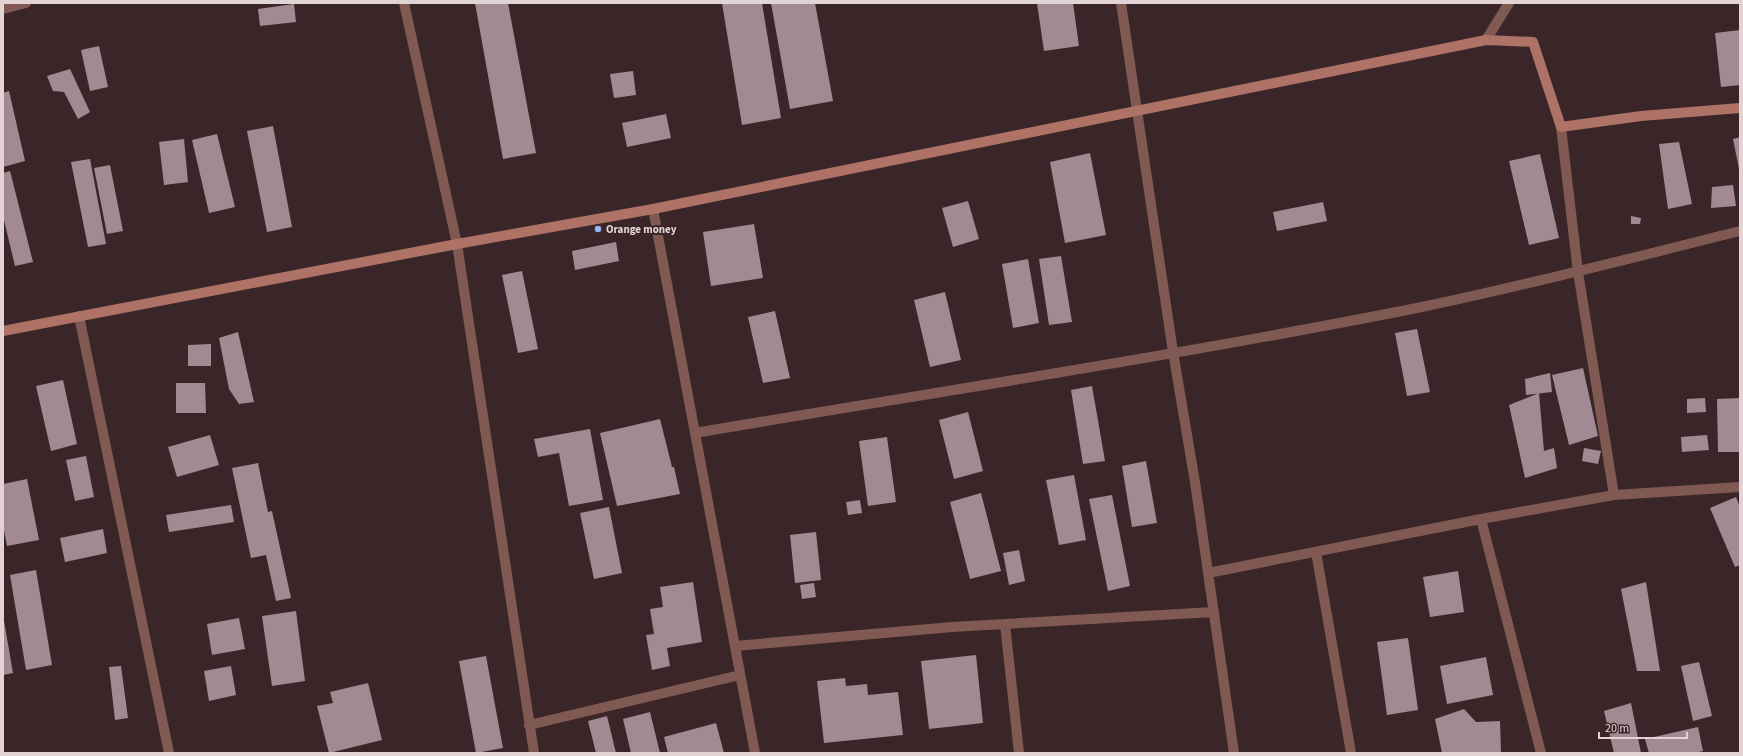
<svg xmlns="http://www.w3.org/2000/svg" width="1743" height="756" font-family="'Source Sans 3',sans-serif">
  <rect width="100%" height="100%" fill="#3a2628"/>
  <path fill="#a18a94" d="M475,3H508L536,153L503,159Z
    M722,3H762L781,118L742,125Z
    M771,3H815L833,101L790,109Z
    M1037,3H1073L1079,46L1044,51Z
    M294,4L296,22L260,26L258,9Z
    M1740,30V85L1721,87L1715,33Z
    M99,46L108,87L90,91L81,50Z
    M70,69L90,112L78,119L64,92L53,91L47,76Z
    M633,71L636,95L614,98L610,74Z
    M9,91L25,161L3,167V93Z
    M666,114L671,138L627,147L622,123Z
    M273,126L292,227L267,232L247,131Z
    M217,134L235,207L209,213L192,140Z
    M1740,137V169H1739L1733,139Z
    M184,139L188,182L164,185L159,142Z
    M1679,142L1692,204L1668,209L1659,144Z
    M1090,153L1106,235L1065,243L1050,162Z
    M1540,154L1559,238L1529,245L1509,161Z
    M90,159L106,244L88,247L71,162Z
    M110,165L123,231L107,234L94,168Z
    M10,171L33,262L15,266L3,216V173Z
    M1733,185L1736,206L1711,208L1712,187Z
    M968,201L979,239L953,247L942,208Z
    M1323,202L1327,221L1277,231L1273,212Z
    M1631,216L1641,218L1640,224H1631Z
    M754,224L763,278L711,286L703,232Z
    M616,242L619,261L575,270L572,251Z
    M1061,256L1072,322L1049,325L1039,259Z
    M1028,259L1039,323L1013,328L1002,264Z
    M522,271L538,349L518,353L502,275Z
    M945,292L961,360L930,367L914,300Z
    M775,311L790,378L763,383L748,317Z
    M1417,329L1430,392L1407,396L1395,333Z
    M238,332L254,402L239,404L229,389L219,338Z
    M211,344V366H188V345Z
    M1583,368L1598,436L1569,445L1552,375Z
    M1550,373L1552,392L1526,395L1525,379Z
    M63,380L77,444L51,451L36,386Z
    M176,383H205L206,413H176Z
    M1092,386L1105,461L1083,464L1071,390Z
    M1539,393L1544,451L1554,448L1557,468L1525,478L1509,405Z
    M1705,398L1706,412L1687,413V399Z
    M1740,398V452H1718L1717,399Z
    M968,412L983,471L954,479L939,420Z
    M660,419L672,467H674L680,494L617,506L600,433Z
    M590,429L603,500L569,506L559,453L538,457L534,439Z
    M210,435L219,465L177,477L168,447Z
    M1707,435L1709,450L1682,452L1681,437Z
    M887,437L896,502L868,506L859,441Z
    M1584,448L1601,451L1598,464L1582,461Z
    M86,456L94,497L75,501L66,460Z
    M1146,461L1157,523L1132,527L1122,466Z
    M258,463L268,512L272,511L291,598L276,601L266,555L251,558L232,468Z
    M1074,475L1086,540L1059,545L1046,480Z
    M27,479L39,540L7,546L3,525V484Z
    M981,493L1001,571L970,579L950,502Z
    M1112,495L1130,586L1108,591L1089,499Z
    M1736,497L1740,507V565L1735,567L1710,508Z
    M860,500L862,513L848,515L846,502Z
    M231,505L234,522L169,532L166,515Z
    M609,507L622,573L594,579L580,513Z
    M103,529L107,553L65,562L60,538Z
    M816,532L821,580L795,583L790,535Z
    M1019,550L1025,581L1009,585L1003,553Z
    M36,570L52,665L26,670L10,575Z
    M1458,571L1464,612L1430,617L1423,577Z
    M693,582L702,642L667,648L670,666L652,670L646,635L654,634L650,609L663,607L660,587Z
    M1646,582L1660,671H1637L1621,589Z
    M814,583L816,597L802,599L800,585Z
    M296,611L305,681L272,686L262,616Z
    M3,615L13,673L3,675Z
    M239,618L245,649L212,655L207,624Z
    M1408,638L1418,710L1387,715L1377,642Z
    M976,655L983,723L929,729L921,661Z
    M486,656L503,748L476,753L459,661Z
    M1486,657L1493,695L1447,704L1440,666Z
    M1699,662L1712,716L1693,721L1681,666Z
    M121,666L128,718L115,720L109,667Z
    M231,666L236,695L209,701L204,671Z
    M845,678L846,686L867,684L868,695L898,692L903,735L824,743L817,681Z
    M368,683L382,740L329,753L317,706L333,703L330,692Z
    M1631,703L1641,753H1614L1604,711Z
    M1464,709L1476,722L1500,721L1501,753H1442L1435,719Z
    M650,712L660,753H631L623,719Z
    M607,716L616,753H596L588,721Z
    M716,723L724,753H668L664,737Z
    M1698,727L1703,751L1695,753H1649L1645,739Z"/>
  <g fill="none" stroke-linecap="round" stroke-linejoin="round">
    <path stroke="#805a52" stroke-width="10" d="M404,3L457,244L534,753
      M1121,3L1173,352L1195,482L1234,753
      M3,9L26,3
      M1486,40L1509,3
      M1561,127L1578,272L1614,495
      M653,209L755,753
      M79,316L169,753
      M695,433C937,392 1181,355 1422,307C1529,285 1635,257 1740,231
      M1481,519L1541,753
      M1316,552L1351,753
      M1208,573L1481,519L1614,495L1740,487
      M1005,624L1019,753
      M735,646L952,627L1214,612
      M529,725L740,675"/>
    <path stroke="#ae7366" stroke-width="10" d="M3,331L457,244L653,209L1486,40L1533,42L1561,127L1641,116L1740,108"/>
  </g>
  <circle fill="#98b5fd" stroke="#3a2628" stroke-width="1.5" cx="598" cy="229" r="4"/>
  <g text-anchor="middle" stroke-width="4" stroke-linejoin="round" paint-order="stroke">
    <g font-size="11" font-weight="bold" fill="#e2d4d5" stroke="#3a2628" text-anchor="start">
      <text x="606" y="233">Orange money</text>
    </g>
  </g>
  <rect width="1743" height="756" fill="none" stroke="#e2d4d5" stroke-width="8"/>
  <path d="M1599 732v6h88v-6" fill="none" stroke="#e2d4d5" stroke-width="2"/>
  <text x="1605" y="732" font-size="12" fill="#e2d4d5" stroke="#3a2628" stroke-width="3" paint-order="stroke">20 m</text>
</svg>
